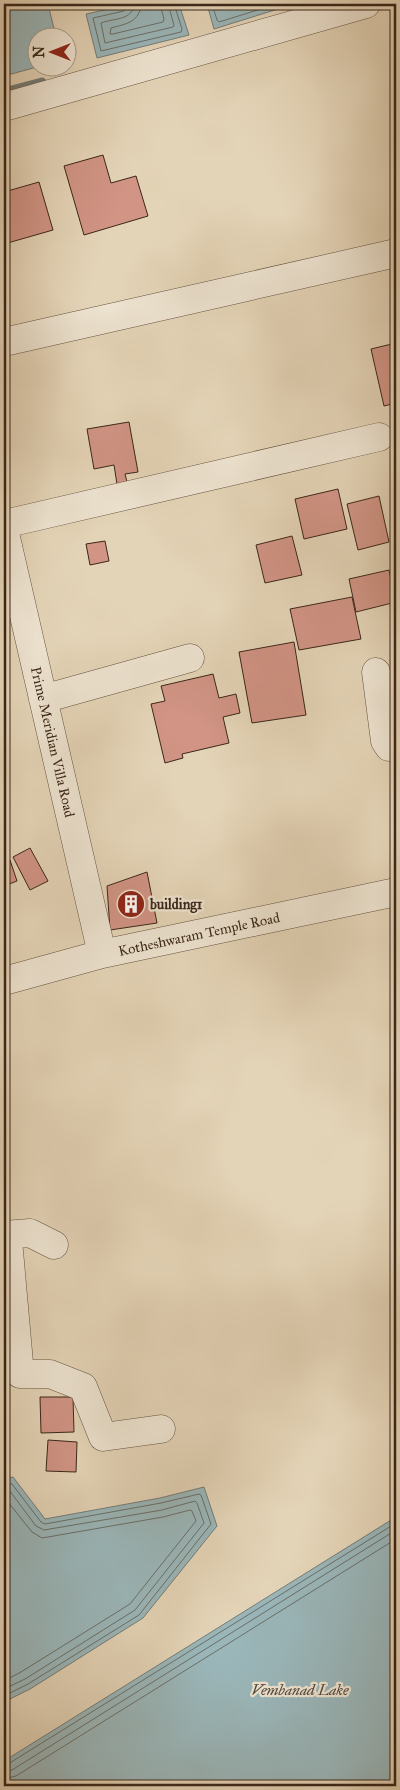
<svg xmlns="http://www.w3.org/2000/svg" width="400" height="1790" font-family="'IM FELL Great Primer',serif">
  <rect width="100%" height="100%" fill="#e4d4b7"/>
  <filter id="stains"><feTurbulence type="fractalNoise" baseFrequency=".004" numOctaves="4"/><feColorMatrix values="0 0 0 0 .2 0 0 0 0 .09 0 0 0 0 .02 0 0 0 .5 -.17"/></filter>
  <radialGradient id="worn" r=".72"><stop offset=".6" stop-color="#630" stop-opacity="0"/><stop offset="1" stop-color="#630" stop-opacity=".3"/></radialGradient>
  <path fill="#9ab6b9" stroke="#747c79" d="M4,4H48L56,37L38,38L37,67L4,76Z
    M133,4H179L189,35L97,58L86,14Z
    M207,4H294L214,29Z
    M13,1477L45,1519L160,1498L204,1487L217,1526L143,1618L30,1689L4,1702V1479Z
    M396,1517V1786H4V1761Z"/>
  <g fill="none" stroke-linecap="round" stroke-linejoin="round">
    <path stroke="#6a6e69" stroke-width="1" d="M128,4L127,8L124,11L93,18L101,51L181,32L182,29L174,4
      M134,4C133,21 113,18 101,23L105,43L173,27L174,25L168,4
      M141,4C140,22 126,24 111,28L110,34H113L163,22L164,19L160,4
      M212,4L217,20L219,22L277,4
      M4,1483L12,1484L41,1522L45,1524L161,1503L199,1494L201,1495L211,1524L139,1615L28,1684L4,1696
      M4,1490H9L36,1526L44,1530L162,1510L195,1501L197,1503L204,1523L135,1610L25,1679L4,1689
      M4,1497L32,1532L42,1538L163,1517L190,1510L192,1511L196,1521L130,1604L21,1672L4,1681
      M4,1765L8,1764L396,1523
      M4,1772L12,1770L396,1530
      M4,1779L16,1776L396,1539"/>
    <path stroke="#747c79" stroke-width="9" d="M4,92L42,82"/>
  </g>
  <path fill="#d19485" stroke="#3b2619" d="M103,155L111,183L136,176L148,216L84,235L64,166Z
    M39,182L53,230L4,244V192Z
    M396,343V403L384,406L371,349Z
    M129,422L138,472L125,474L127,482L117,484L114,465L94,469L87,429Z
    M338,489L347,529L304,539L295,499Z
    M379,496L389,542L358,550L347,504Z
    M292,536L302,575L265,583L256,545Z
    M105,541L109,561L90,565L86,544Z
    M389,570L396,602L356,612L349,579Z
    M352,597L361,639L299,650L290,609Z
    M294,642L306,715L252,723L239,652Z
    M213,674L219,698L236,694L240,713L223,717L229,743L182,754L183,758L165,763L151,704L165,701L161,686Z
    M30,848L48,881L30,890L13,857Z
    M10,860L17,881L4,886V862Z
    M147,872L157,923L110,930L107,886Z
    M40,1397H73L74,1432L41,1433Z
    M48,1440L77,1442L76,1472L46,1471Z"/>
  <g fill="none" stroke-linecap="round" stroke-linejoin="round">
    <defs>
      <path id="minor" d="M4,107L366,4
        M4,342L396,253
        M4,524L379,437
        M4,529L102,954
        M376,672L385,741L389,747L396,748
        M43,699L190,658
        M4,981L102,954L396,892
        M4,1235L30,1233L54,1245
        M4,1242L9,1251L20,1374H50L83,1387L103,1437L161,1429"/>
    </defs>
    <use href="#minor" stroke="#655240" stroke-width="29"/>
    <use href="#minor" stroke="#ede3d0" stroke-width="28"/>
  </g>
  <defs>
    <symbol id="building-disc" viewBox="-11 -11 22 22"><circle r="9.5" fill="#8f2418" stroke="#ede3d0"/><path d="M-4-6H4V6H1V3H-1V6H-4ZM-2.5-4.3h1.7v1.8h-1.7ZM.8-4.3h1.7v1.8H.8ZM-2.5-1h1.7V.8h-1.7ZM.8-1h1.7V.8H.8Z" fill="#fff"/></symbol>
  </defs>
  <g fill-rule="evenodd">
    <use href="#building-disc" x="115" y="888" width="32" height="32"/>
  </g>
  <g text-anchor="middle" stroke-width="4.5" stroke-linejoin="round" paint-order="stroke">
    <g font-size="14" fill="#3b2619" stroke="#ede3d0">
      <text transform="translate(53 742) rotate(77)" y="5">Prime Meridian Villa Road</text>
      <text transform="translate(199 934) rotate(-12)" y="5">Kotheshwaram Temple Road</text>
    </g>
    <g font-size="14" font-weight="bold" fill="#3b2619" stroke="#ede3d0" text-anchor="start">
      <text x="150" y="909">building1</text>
    </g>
    <g font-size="15" font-style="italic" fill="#534a41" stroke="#ede3d0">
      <text x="300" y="1695">Vembanad Lake</text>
    </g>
  </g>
  <rect width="400" height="1790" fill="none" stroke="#e4d4b7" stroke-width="20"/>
  <rect x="5" y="5" width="390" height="1780" fill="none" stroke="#3b2619" stroke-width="2.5"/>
  <rect x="10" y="10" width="380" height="1770" fill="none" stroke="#3b2619"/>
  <g transform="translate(52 52) rotate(270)"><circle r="24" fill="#ede3d0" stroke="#a69787"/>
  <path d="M0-4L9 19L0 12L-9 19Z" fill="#8f2418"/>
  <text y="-8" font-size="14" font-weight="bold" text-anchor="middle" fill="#3b2619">N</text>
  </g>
  <rect width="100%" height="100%" filter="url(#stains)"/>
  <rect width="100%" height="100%" fill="url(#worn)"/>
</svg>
